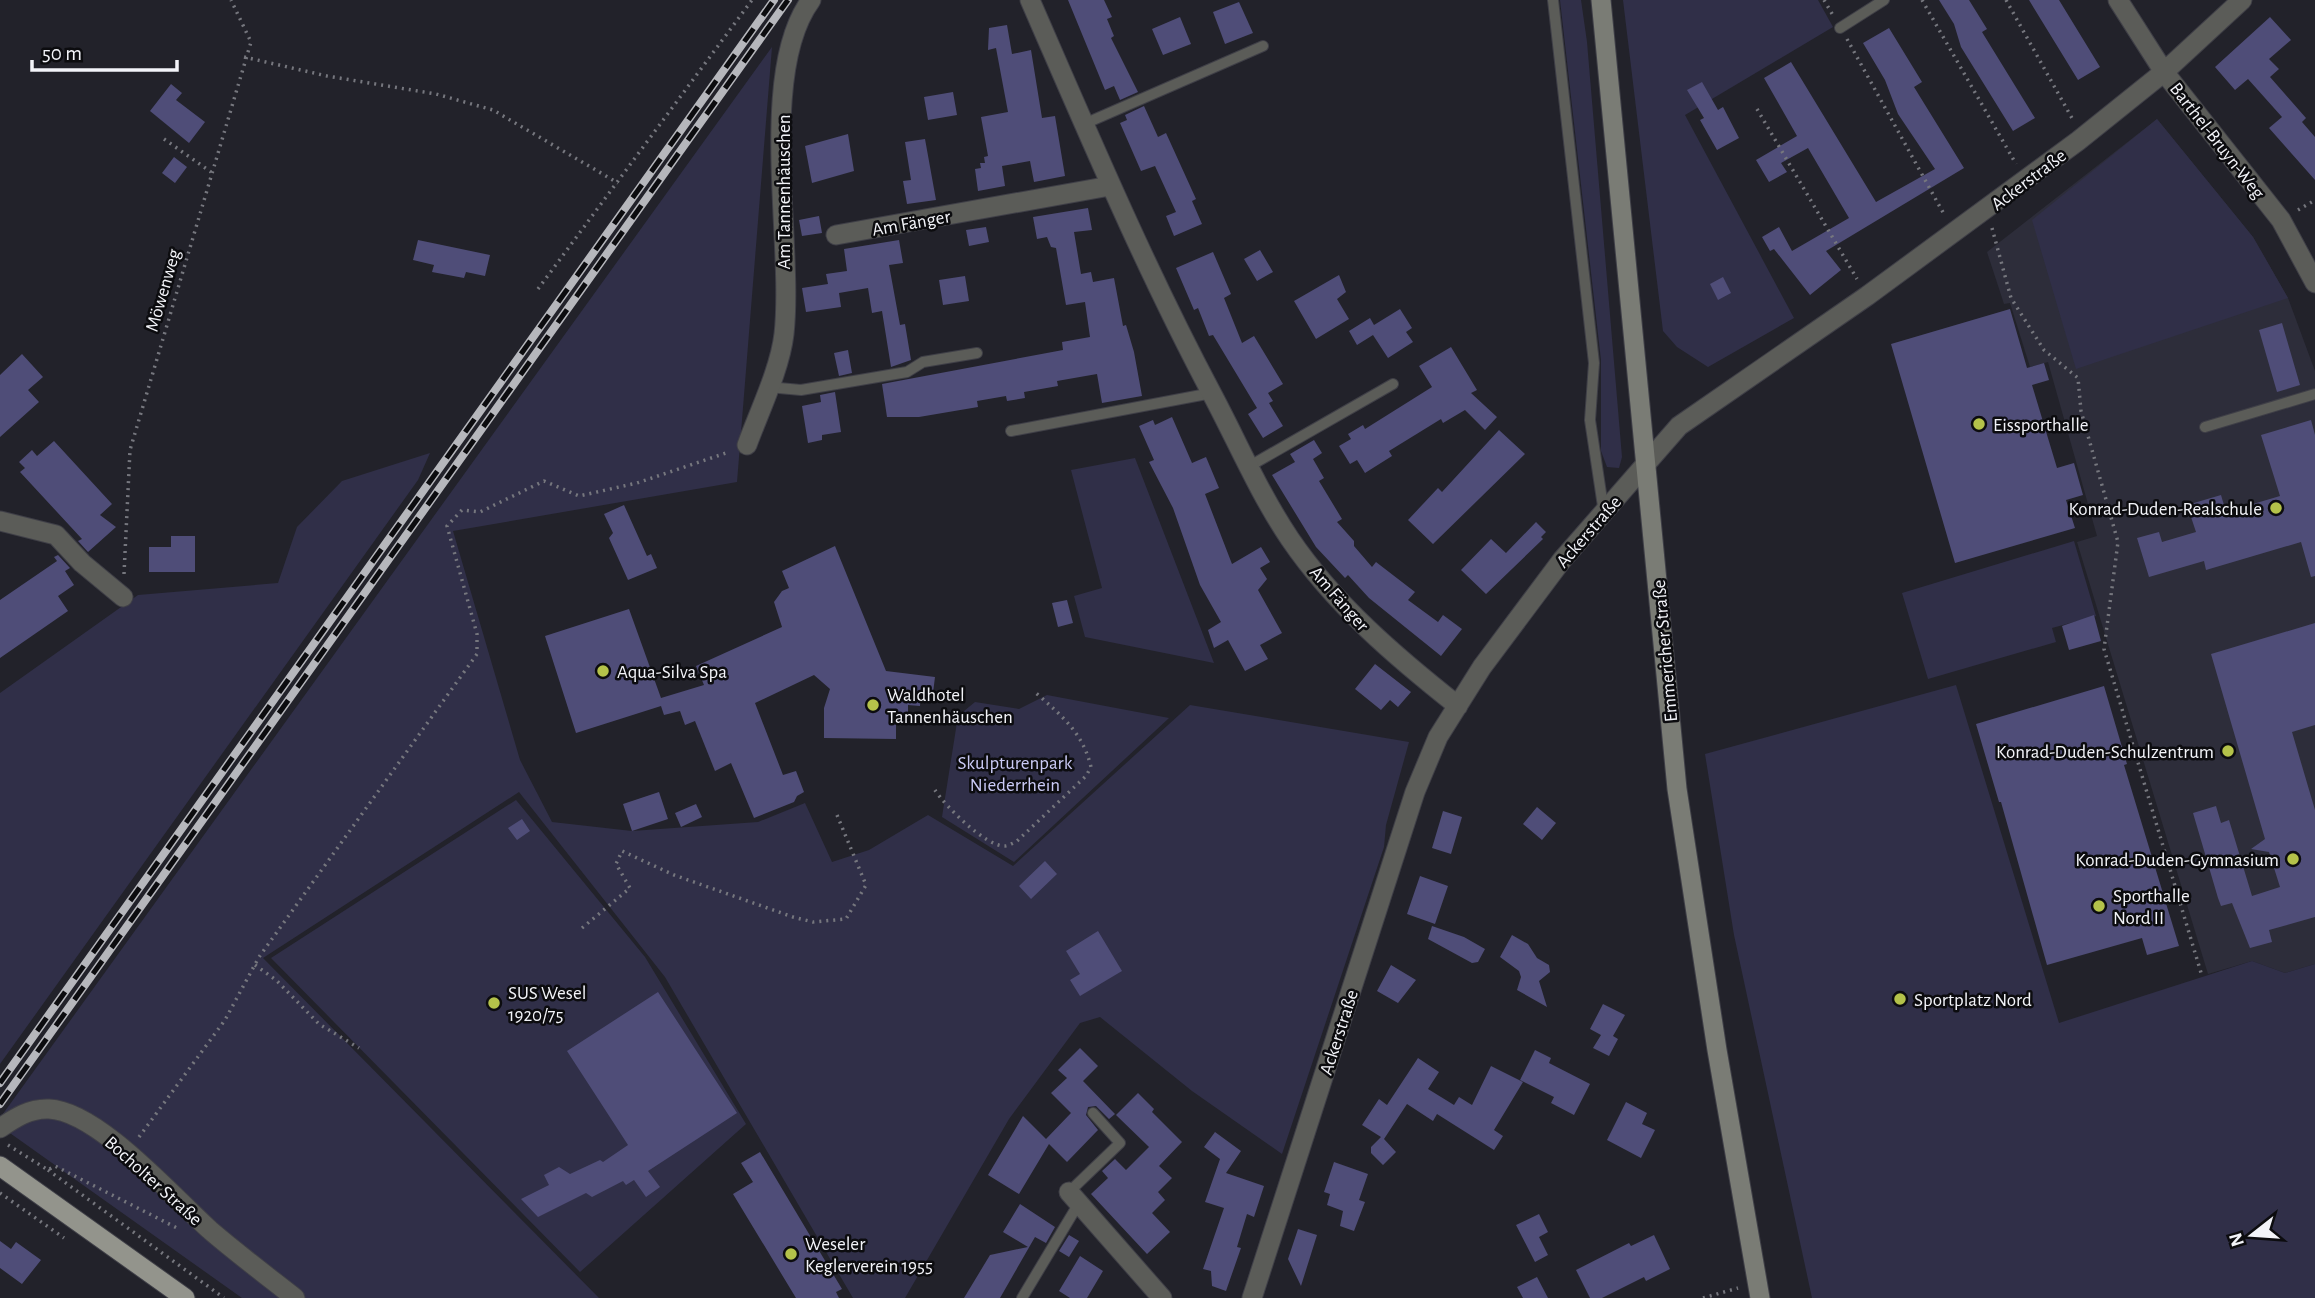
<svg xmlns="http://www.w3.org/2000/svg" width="2315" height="1298" font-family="'Alegreya Sans',sans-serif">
  <rect width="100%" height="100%" fill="#22222a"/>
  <path fill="#2d2d3a" d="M2157,119L2253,237L2288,298L2315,371V964L2285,973L2252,961L2208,974L2077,542L2097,536L2048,362L2030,367L2010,303L2004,304L1987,252Z"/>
  <path fill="#302f48" d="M1560,0H1581L1587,42L1622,457L1619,468L1607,467L1601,451V360Z
    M1623,0H1818L1833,27L1685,115L1794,318L1708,367L1677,347L1663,331Z
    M772,47L737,482L453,531L520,760L552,822L632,831L758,822L805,803L832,862L869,850L928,815L1013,866L1190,705L1409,742L1386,825L1384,847L1282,1154L1192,1091L1100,1017L1080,1023L1009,1119L905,1298H853L665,977L519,792L263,958L599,1298H242L0,1126V1118Z
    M2157,119L2253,237L2288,298L2076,369L2032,220Z
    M430,453L418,480L0,1064V693L138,595L278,583L297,527L342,481Z
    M1135,458L1214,663L1085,637L1074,596L1102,588L1071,470Z
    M2074,541L2096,616L2052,628L2056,642L1928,679L1902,593Z
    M1956,685L2059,1023L2252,961L2285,973L2315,964V1298H1812L1734,935L1705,754Z
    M1047,695L1169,718L1014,862L942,817L958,716L975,702L1019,709Z
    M516,800L645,957L746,1124L580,1272L271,958Z"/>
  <path fill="#4f4d78" d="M1068,0H1104L1112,17L1107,19L1114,36L1111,38L1138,92L1120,100L1114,86L1105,90Z
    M1939,0H1969L1987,29L1982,32L2035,118L2013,131L1961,47L1954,24Z
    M2029,0H2059L2100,67L2078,80Z
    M1239,2L1253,33L1225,44L1213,12Z
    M1180,17L1191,44L1163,55L1152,29Z
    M2270,17L2291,40L2269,59L2279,69L2270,77L2306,118L2302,122L2315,137V180L2269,128L2282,117L2248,79L2235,90L2215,67Z
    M1007,25L1012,54L1031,50L1042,118L1055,116L1065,176L1034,182L1030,161L1002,166L1005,186L978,191L975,169L981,168L980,163H985L984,157L988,156L981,117L1008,112L996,48L988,50L989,28Z
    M1889,28L1922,82L1914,87L1964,168L1826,251L1841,270L1810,295L1774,249L1770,251L1762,237L1779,227L1792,251L1849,218L1808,148L1781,163L1787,172L1769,182L1756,160L1797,136L1764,78L1791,62L1876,202L1935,169L1898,114L1885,80L1863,43Z
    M1702,82L1718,110L1723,107L1739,138L1717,150L1700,120L1704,118L1687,90Z
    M171,84L182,93L176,100L205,122L189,143L150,111Z
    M953,92L957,115L928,120L924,97Z
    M1144,106L1158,137L1166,133L1196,199L1192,201L1202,224L1174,236L1166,216L1176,212L1155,166L1141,171L1120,123L1127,120L1125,115Z
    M848,134L854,171L812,183L805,146Z
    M925,139L936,200L907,204L903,181L911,180L905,142Z
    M174,157L187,167L175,183L162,173Z
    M1088,208L1092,230L1074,232L1081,274L1091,272L1093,282L1114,278L1123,326L1126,325L1134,352L1142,396L1102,403L1097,374L1057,381L1058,386L1024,392L1025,398L1007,401L1006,396L977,401L978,407L919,417H887L882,384L1063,350L1062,342L1090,337L1085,302L1066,305L1056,248L1051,247L1047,237L1037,239L1033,217Z
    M819,216L822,233L802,236L799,220Z
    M986,227L989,242L969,246L966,230Z
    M418,240L490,255L485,276L466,272L464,278L432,272L434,265L413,260Z
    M899,240L903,263L889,265L900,325L905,324L911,360L891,367L882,311L872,313L868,288L839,293L841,307L806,312L802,288L828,284L826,274L847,271L844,249Z
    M1260,250L1273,272L1257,281L1244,259Z
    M1213,252L1231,294L1224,298L1242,343L1254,336L1283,384L1268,393L1273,401L1269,403L1283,426L1263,438L1248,414L1257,408L1213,335L1209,336L1198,308L1194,310L1176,268Z
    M1339,275L1346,292L1337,299L1349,319L1316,339L1294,301Z
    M965,276L969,301L943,305L939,280Z
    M1723,277L1731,293L1718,300L1710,284Z
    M1400,309L1412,328L1406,332L1413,342L1388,358L1373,335L1357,345L1349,331L1370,318L1374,325Z
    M2010,309L2027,368L2044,363L2049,380L2032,385L2057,468L2074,463L2083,495L2066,500L2075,528L1955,563L1891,344Z
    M2282,323L2300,385L2277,392L2259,330Z
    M1451,347L1477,390L1471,393L1497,417L1485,430L1465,410L1443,423L1441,419L1389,451L1392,456L1365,473L1357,460L1350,464L1339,446L1351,439L1348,434L1363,425L1365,429L1432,387L1419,366Z
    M848,350L852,373L839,376L834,353Z
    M22,354L43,377L28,390L39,402L0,437V375Z
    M835,392L841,432L822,435V440L808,443L802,406L821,402L820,395Z
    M1172,417L1192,463L1206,457L1219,488L1205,494L1232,564L1261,547L1270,562L1260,568L1267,579L1258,590L1282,633L1260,645L1268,659L1245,671L1228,640L1214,648L1208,630L1221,622L1200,585L1173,508L1149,462L1154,460L1139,426L1153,420L1155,425Z
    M2311,420L2315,435V576L2311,577L2301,542L2206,570L2204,561L2149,577L2137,538L2159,532L2162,542L2196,532L2187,505L2221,495L2226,512L2280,496L2261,435Z
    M1499,430L1525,454L1433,544L1408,520L1438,488L1442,492Z
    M1314,440L1322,453L1313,459L1324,478L1319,481L1342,519L1337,522L1354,541V546L1372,567L1376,562L1415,592L1408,600L1438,622L1443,615L1462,629L1441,656L1369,598L1348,575L1345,578L1316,547L1272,475L1295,462L1290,454Z
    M54,441L112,504L100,515L116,527L88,552L78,541L82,539L20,472L25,468L19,462L32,450L37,456Z
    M624,505L647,556L651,554L657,568L628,580L609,538L613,533L604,514Z
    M1536,522L1546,532L1541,537L1543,539L1486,594L1461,570L1491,539L1506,553Z
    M171,536H195V572H149V547H171Z
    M835,546L886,671L935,677L933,693L921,692L920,706L908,705V724H896V739L824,738V708L830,689L814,675L755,703L783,775L796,771L804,792L797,796L794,802L754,818L731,763L715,771L695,721L685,725L680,711L664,715L661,706L576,733L545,636L629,609L661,698L704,685L696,666L782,627L774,602L782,591L789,588L782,571Z
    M58,555L70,568L65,571L74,585L58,596L68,611L0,658V600L57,561L54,557Z
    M1067,600L1073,623L1058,627L1052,603Z
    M2094,615L2101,641L2069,650L2062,626Z
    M2315,623V725L2292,732L2315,810V917L2269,930L2272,942L2250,948L2232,903L2221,906L2218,898L2193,813L2216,806L2221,823L2229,820L2252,896L2280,887L2269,852L2251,849L2265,839L2211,654Z
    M1375,664L1411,692L1398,707L1390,700L1381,710L1355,689Z
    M2104,686L2127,764L2124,765L2179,946L2147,955L2142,938L2047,965L2001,802H1999L1976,724Z
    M659,792L668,819L632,831L623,804Z
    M696,804L702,817L681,827L675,813Z
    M1537,807L1556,823L1542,840L1523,824Z
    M1443,811L1462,817L1451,854L1432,848Z
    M522,819L530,831L517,840L508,828Z
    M1045,861L1057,874L1031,899L1019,886Z
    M1420,876L1448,886L1435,924L1407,914Z
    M1432,926L1464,937L1485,949L1478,962L1472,963L1428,939Z
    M1098,931L1122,971L1080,996L1070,980L1080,974L1066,951Z
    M1512,935L1528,944L1537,958L1549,965L1550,972L1539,981L1547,1007L1517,990L1521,977L1519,971L1500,957Z
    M1391,965L1416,980L1398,1003L1377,991Z
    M658,992L737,1113L648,1171L660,1187L646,1197L634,1180L626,1185L623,1181L592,1197L586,1193L538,1217L521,1199L549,1185L544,1175L559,1167L570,1174L600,1160L603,1162L628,1145L567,1051Z
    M1603,1004L1625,1015L1613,1036L1618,1039L1609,1056L1593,1048L1601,1035L1590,1029Z
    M1080,1048L1098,1066L1083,1081L1115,1114L1109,1119L1096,1106L1088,1107L1086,1115L1098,1130L1067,1162L1049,1144L1019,1194L988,1175L1023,1116L1046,1139L1071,1113L1051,1093L1067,1078L1058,1070Z
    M1535,1050L1551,1058L1549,1063L1590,1084L1574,1115L1551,1103L1554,1097L1520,1080Z
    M1418,1058L1439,1072L1428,1089L1454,1105L1459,1097L1472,1105L1491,1066L1523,1082L1494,1130L1503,1136L1494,1150L1437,1114L1433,1121L1407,1104L1384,1139L1396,1152L1383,1165L1371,1153V1147L1381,1137L1362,1125L1379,1099L1387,1105Z
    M1138,1093L1154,1109L1152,1112L1182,1142L1159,1166L1172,1178L1158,1192L1165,1200L1152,1213L1170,1232L1147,1254L1091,1194L1108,1178L1102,1171L1115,1159L1126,1170L1149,1147L1116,1115Z
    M1626,1102L1647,1113L1642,1124L1655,1130L1641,1158L1607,1140Z
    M1215,1132L1241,1151L1226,1173L1264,1186L1254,1217L1247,1214L1237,1247L1241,1248L1226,1291L1212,1286L1211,1271L1203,1269L1224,1208L1205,1202L1220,1159L1204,1147Z
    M760,1152L842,1289L836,1292L839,1298H796L733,1194L753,1182L741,1163Z
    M1334,1162L1368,1174L1359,1200L1365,1202L1354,1231L1340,1226L1343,1211L1327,1205L1330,1194L1324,1192Z
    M1020,1204L1055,1227L1046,1243L1035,1237L1000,1298H964L990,1255L1028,1247L1003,1232Z
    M1539,1214L1548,1232L1539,1237L1548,1255L1535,1262L1516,1225Z
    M1298,1229L1317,1235L1301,1286L1288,1259Z
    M1069,1235L1079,1241L1069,1257L1059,1251Z
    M1654,1235L1670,1269L1646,1281L1644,1277L1602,1298H1590L1576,1270L1629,1243L1631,1246Z
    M0,1241L11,1249L16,1242L41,1260L22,1284L0,1268Z
    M1080,1256L1103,1271L1087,1298H1070L1059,1291Z
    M1537,1277L1548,1298H1523L1517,1287Z"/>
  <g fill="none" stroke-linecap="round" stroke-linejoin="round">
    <defs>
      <path id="service" d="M1553,0L1594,363L1590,420L1604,513
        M1840,28L1884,0
        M1084,124L1263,46
        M768,387L801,390L907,372L923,362L977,353
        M2205,427L2315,394
        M1011,431L1212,393
        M1248,467L1393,384
        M1069,1192L1120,1143L1093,1113
        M1022,1298L1079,1203"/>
      <path id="minor" d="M1030,0C1088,133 1144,266 1212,394C1238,443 1259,493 1290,539C1335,605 1396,657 1458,706
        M2118,0L2164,72L2281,220L2315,283
        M836,235L1110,186
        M747,445C759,412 780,369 784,334C794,244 757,73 811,0
        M0,521L56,535L82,563L123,597
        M0,1128C15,1118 30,1108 49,1109C98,1111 174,1198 211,1231C238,1254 267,1276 295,1298
        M1069,1192L1162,1298
        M1252,1298L1415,792L1438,737L1482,667L1562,560L1679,426L1867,296L2078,141L2164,72L2242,0"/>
      <path id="secondary" d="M1601,0L1677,789L1717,1050L1760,1298"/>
      <path id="primary" d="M0,1166L185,1298"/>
    </defs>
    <use href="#service" stroke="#3f3f47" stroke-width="12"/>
    <use href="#minor" stroke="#3f3f47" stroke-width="21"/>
    <use href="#secondary" stroke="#3f3f47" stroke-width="21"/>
    <use href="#primary" stroke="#3f3f47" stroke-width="21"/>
    <path stroke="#76777e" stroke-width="3.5" stroke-dasharray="2 5" stroke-linecap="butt" d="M1824,0L1834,17
      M1922,0L2016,164
      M2006,0L2073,120
      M1847,39L1945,216
      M244,57L327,76L436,94L493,110L618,183
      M1757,109L1857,279
      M164,139L211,172
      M2298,210L2315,200
      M1992,228L2011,298L2044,350L2078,378L2081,411L2118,542L2104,649L2202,976
      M538,289L752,0
      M124,574L130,450L251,42L231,0
      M935,790C944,805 986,847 1005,846C1009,846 1012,843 1016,842L1086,776L1091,767C1083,733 1062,716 1036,693
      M582,928L630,888L616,864L622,851L674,875L793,917L813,922L846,919L866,885L837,815
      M255,965L276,980L319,1024L359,1048
      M139,1137L225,1020L259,957L477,654V634L447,526L462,510L480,512L544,481L579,496L637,483L729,452
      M8,1145L48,1170L55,1166L179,1229
      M48,1170L224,1298
      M0,1193L64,1238
      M1703,1298L1738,1288"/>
    <use href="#service" stroke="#5b5c58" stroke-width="10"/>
    <use href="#minor" stroke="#5b5c58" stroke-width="19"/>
    <use href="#secondary" stroke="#7a7c75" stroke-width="19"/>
    <use href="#primary" stroke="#93948c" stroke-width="19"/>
    <defs>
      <path id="rail" d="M0,1083L774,0
        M0,1104L788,0"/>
    </defs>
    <use href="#rail" stroke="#b6b7bc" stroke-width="8"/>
    <use href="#rail" stroke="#0c0c0f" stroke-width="5" stroke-dasharray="16" stroke-linecap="butt"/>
  </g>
  <g fill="#b4c24a" stroke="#0c0c0f" stroke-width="2.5">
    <circle cx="1979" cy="424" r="7"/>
    <circle cx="2276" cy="508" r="7"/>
    <circle cx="603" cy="671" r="7"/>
    <circle cx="873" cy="705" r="7"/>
    <circle cx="2228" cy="751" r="7"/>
    <circle cx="2293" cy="859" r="7"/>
    <circle cx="2099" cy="906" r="7"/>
    <circle cx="1900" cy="999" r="7"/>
    <circle cx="494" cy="1003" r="7"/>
    <circle cx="791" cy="1254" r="7"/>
  </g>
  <g text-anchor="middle" stroke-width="5" stroke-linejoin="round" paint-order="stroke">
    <g font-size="19" fill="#f3f4f9" stroke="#0c0c0f">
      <text transform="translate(2218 140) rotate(52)" y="7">Barthel-Bruyn-Weg</text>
      <text transform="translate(2028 179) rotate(-37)" y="7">Ackerstraße</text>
      <text transform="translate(783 192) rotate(-90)" y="7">Am Tannenhäuschen</text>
      <text transform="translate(911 222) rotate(-10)" y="7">Am Fänger</text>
      <text transform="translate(162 290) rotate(-74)" y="7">Möwenweg</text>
      <text transform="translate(1588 531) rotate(-49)" y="7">Ackerstraße</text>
      <text transform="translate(1340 598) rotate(49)" y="7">Am Fänger</text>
      <text transform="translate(1664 651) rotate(-95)" y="7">Emmericher Straße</text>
      <text transform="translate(1338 1032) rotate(-72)" y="7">Ackerstraße</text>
      <text transform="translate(154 1180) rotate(42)" y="7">Bocholter Straße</text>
    </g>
    <g font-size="19" fill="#f3f4f9" stroke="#0c0c0f" text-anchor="start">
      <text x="1993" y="431">Eissporthalle</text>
      <text x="2262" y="515" text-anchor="end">Konrad-Duden-Realschule</text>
      <text x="617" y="678">Aqua-Silva Spa</text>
      <text x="887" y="701">Waldhotel<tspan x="887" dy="22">Tannenhäuschen</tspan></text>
      <text x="2214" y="758" text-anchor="end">Konrad-Duden-Schulzentrum</text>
      <text x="2279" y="866" text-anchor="end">Konrad-Duden-Gymnasium</text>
      <text x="2113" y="902">Sporthalle<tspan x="2113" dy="22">Nord II</tspan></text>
      <text x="508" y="999">SUS Wesel<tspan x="508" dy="22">1920/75</tspan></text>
      <text x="1914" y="1006">Sportplatz Nord</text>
      <text x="805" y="1250">Weseler<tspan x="805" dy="22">Keglerverein 1955</tspan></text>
    </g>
    <g font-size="19" fill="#cbcbf6" stroke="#0c0c0f">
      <text x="1015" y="769">Skulpturenpark<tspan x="1015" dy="22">Niederrhein</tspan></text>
    </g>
  </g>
  <g transform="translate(2252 1235) rotate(253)" stroke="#0c0c0f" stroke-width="5" paint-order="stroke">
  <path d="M0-5L12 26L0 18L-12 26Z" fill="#f3f4f9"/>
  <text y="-10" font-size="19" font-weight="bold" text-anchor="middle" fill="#f3f4f9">N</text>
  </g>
  <path d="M32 60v10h145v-10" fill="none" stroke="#f3f4f9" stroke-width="3.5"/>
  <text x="42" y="60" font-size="21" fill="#f3f4f9" stroke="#0c0c0f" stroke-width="5" paint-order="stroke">50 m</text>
</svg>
